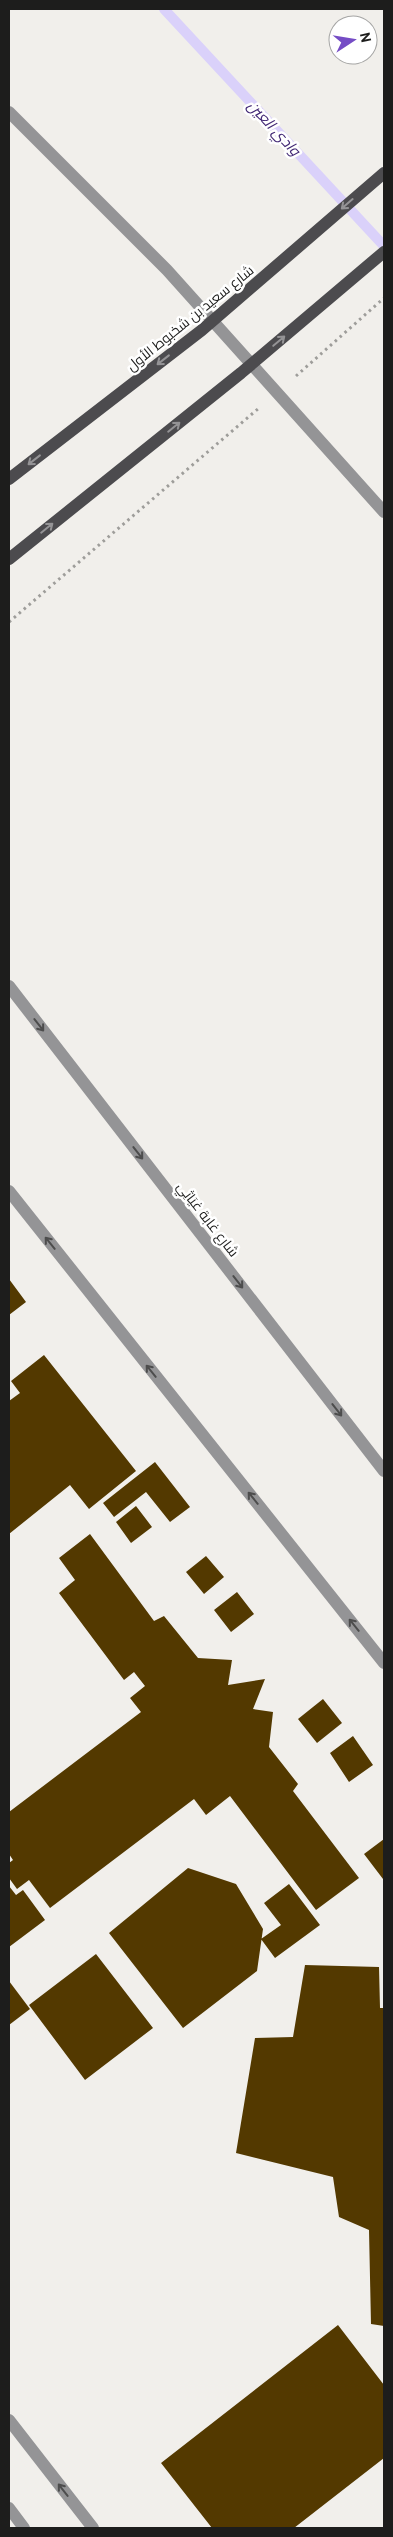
<svg xmlns="http://www.w3.org/2000/svg" width="393" height="2537" font-family="Overpass,Cairo,sans-serif">
  <rect width="100%" height="100%" fill="#f1efeb"/>
  <g fill="none" stroke-linecap="round" stroke-linejoin="round">
    <path stroke="#dad1fa" stroke-width="10" d="M164,9L384,246"/>
  </g>
  <path fill="#533900" d="M9,1279L26,1302L9,1315Z
    M44,1355L136,1471L89,1509L70,1485L9,1534V1401L20,1393L11,1381Z
    M155,1462L190,1507L170,1522L146,1492L114,1517L103,1503Z
    M136,1506L152,1527L131,1543L116,1522Z
    M90,1534L154,1621L164,1616L198,1658L232,1660L228,1685L265,1679L253,1709L273,1712L269,1747L298,1784L293,1791L359,1878L316,1910L230,1796L206,1815L194,1799L50,1908L29,1880L17,1889L9,1878V1863L13,1860L9,1854V1812L141,1712L130,1698L145,1686L134,1672L124,1680L59,1593L75,1580L59,1558Z
    M206,1556L224,1577L204,1594L186,1572Z
    M237,1592L254,1614L231,1632L214,1610Z
    M323,1699L342,1723L317,1743L298,1719Z
    M353,1736L373,1765L349,1782L330,1753Z
    M384,1839V1878L383,1879L364,1854Z
    M188,1868L236,1884L263,1929L257,1971L183,2028L109,1933Z
    M289,1884L320,1925L275,1958L261,1939L281,1925L264,1903Z
    M9,1886L16,1895L23,1890L45,1920L9,1947Z
    M96,1954L153,2028L85,2080L29,2005Z
    M305,1965L379,1967L380,2008H384V2326L371,2324L369,2230L339,2217L333,2177L236,2153L255,2038L293,2037Z
    M9,1981L30,2009L9,2025Z
    M338,2325L384,2385V2458L294,2528H212L161,2463Z"/>
  <g fill="none" stroke-linecap="round" stroke-linejoin="round">
    <path stroke="#9e9d9a" stroke-width="3" stroke-dasharray="2.5 4" stroke-linecap="butt" d="M296,376L384,298
      M9,622L259,408"/>
    <path stroke="#949496" stroke-width="12" d="M9,112L167,270L384,512
      M9,986L384,1471
      M9,1191L384,1663
      M9,2420L93,2528
      M9,2508L24,2528"/>
    <path stroke="#4c4b4e" stroke-width="12" d="M9,479L202,330L384,173
      M9,559L241,373L384,252"/>
  </g>
  <defs><path id="oneway-shaft" d="M-6 0H5M1.5-3L5.5 0L1.5 3" fill="none" stroke-width="1.6" stroke-linecap="round" stroke-linejoin="round" transform="scale(1.25)"/></defs>
  <g stroke="#949395">
    <use href="#oneway-shaft" transform="translate(347 204) rotate(139)"/>
    <use href="#oneway-shaft" transform="translate(279 341) rotate(-40)"/>
    <use href="#oneway-shaft" transform="translate(163 360) rotate(142)"/>
    <use href="#oneway-shaft" transform="translate(174 427) rotate(-39)"/>
    <use href="#oneway-shaft" transform="translate(34 460) rotate(142)"/>
    <use href="#oneway-shaft" transform="translate(47 528) rotate(-39)"/>
  </g>
  <g stroke="#4d4d4d">
    <use href="#oneway-shaft" transform="translate(39 1025) rotate(52)"/>
    <use href="#oneway-shaft" transform="translate(138 1153) rotate(52)"/>
    <use href="#oneway-shaft" transform="translate(50 1243) rotate(-129)"/>
    <use href="#oneway-shaft" transform="translate(238 1282) rotate(52)"/>
    <use href="#oneway-shaft" transform="translate(151 1371) rotate(-129)"/>
    <use href="#oneway-shaft" transform="translate(337 1410) rotate(52)"/>
    <use href="#oneway-shaft" transform="translate(253 1498) rotate(-129)"/>
    <use href="#oneway-shaft" transform="translate(354 1625) rotate(-129)"/>
    <use href="#oneway-shaft" transform="translate(63 2490) rotate(-128)"/>
  </g>
  <g text-anchor="middle" stroke-width="5" stroke-linejoin="round" paint-order="stroke">
    <g font-size="14" fill="#1d1d1c" stroke="#fff">
      <text transform="translate(190 318) rotate(-39)" y="5">شارع سعيد بن شخبوط الأول</text>
      <text transform="translate(208 1219) rotate(52)" y="5">شارع غابة غيَاثِي</text>
    </g>
    <g font-size="15" font-style="italic" fill="#412774" stroke="#fff">
      <text transform="translate(274 128) rotate(47)" y="5">وادي العين</text>
    </g>
  </g>
  <rect width="393" height="2537" fill="none" stroke="#1d1d1c" stroke-width="20"/>
  <g transform="translate(353 40) rotate(78)"><circle r="24" fill="#ffffff" stroke="#a5a5a4"/>
  <path d="M0-4L9 19L0 12L-9 19Z" fill="#754cc5"/>
  <text y="-8" font-size="14" font-weight="bold" text-anchor="middle" fill="#1d1d1c">N</text>
  </g>
</svg>
